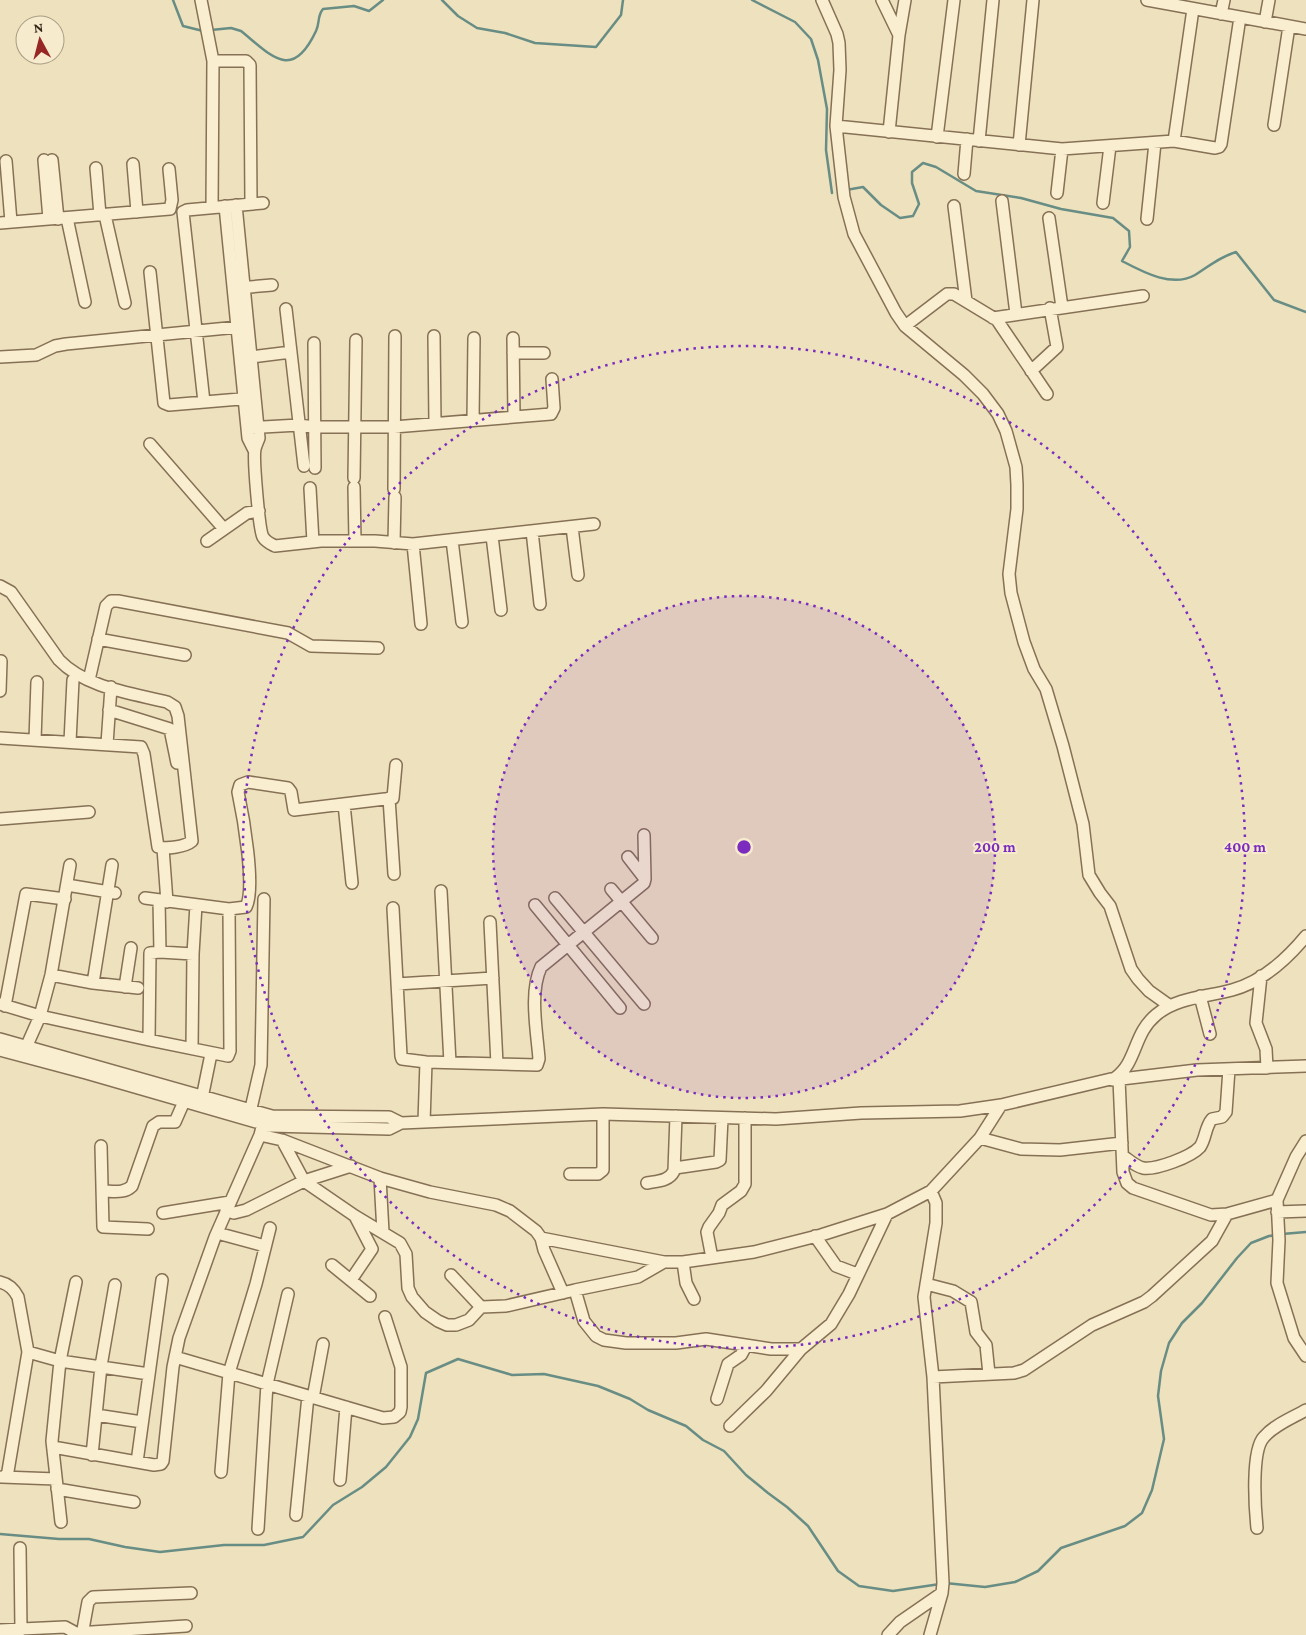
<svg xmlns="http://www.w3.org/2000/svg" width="1306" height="1635" font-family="'Crimson Pro',serif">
  <rect width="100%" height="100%" fill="#eee1bd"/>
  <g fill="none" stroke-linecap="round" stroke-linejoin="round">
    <path stroke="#688d85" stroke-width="2.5" d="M173,0L183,26L203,31
      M442,0L458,16L477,28L505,33L535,43L596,47L621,15L623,0
      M752,0L795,22L811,39L818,60L827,109L826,150L832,193
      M211,30L231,28L241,31C272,56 292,82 316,31C320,23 317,16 323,9L354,6L369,11L383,0
      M846,190L863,187L881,205L900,218L913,216L919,204L912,183V172L923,163L936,167L976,191L1021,198L1061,209L1113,218L1129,231L1130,247L1122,261C1143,272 1172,288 1195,275C1211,265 1218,258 1236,252L1274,300L1306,312
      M1282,1234L1306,1232
      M0,1534L59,1539H89L125,1547L160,1552L224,1545H264L303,1537L333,1505L362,1487L386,1467L410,1437L418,1419L426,1373L458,1359L512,1375L544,1374L598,1386L630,1399L648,1410L686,1426L703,1440L724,1451L746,1475L768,1493L787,1507L808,1526L838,1571L859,1586L893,1591L940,1584
      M945,1583L985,1587L1015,1582L1038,1571L1061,1548L1125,1526L1142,1513L1152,1490L1164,1439L1158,1396L1161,1371L1169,1343L1182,1323L1202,1303L1237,1258L1251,1243L1269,1236L1277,1235"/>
    <defs>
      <path id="minor" d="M201,0L213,61L212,207
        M822,0L837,34L839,43L840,70L836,126L844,197L854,234L896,313L905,326L964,375L983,394L998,414L1006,431L1016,467L1017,485V509L1009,574L1011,593L1024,642L1034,669L1046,689L1063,746L1083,824L1089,875L1100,893L1110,906L1131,969L1138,979L1149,991L1170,1006
        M882,0L899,35L889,132
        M1147,0L1306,29
        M1221,14L1224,0
        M1265,22L1269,0
        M899,35L905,0
        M213,61H246L250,65L251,204
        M1274,125L1289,26
        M836,126L1062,149L1174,141L1215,148L1219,147L1221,144L1240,17
        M937,137L954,0
        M979,141L993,0
        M1174,141L1193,9
        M1019,145L1033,0
        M44,160L49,219
        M52,160L58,219
        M6,161L11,222
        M133,164L137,212
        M96,168L100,215
        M964,174L967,139
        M1057,193L1062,149
        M1002,201L1016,314
        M1103,203L1110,146
        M236,205L259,438C258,441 256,445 255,449C253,458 259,530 263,537C266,542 271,544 275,546L321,541H375L413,544L594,524
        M225,206L248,438L254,450
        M954,206L966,301
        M105,215L125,303
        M67,218L85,302
        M1049,218L1062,307
        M1147,219L1155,143
        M0,223L170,209L172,200L169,169
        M150,272L164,403L169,405L252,398
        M238,288L272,285
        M286,309L304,466
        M993,318L1143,296
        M905,326L947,294H954L997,320L1047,394
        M434,336L435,423
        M513,338L514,417
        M314,343L315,468
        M513,353H544
        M0,357L36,355L55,346L66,344L248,326
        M243,358L291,352
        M1031,371L1057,347L1050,308
        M204,402L183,212L187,210L263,203
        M473,420L474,338
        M247,428L299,425L315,427H394L551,414L554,408L552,379
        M150,444L224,529
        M354,478L356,340
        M354,487L355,541
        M310,488L313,542
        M394,489L395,336
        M572,527L578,575
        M532,531L540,604
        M492,536L501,610
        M452,540L462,622
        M207,541L247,513L259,511
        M394,543L395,497
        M413,544L421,624
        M0,586L11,592L59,660C86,688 131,693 167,702L175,707L178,716L192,841C185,847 167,849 158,847L144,754L141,747L0,738
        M98,639L185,655
        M89,680L106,606L111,601H118L288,633L311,646L378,648
        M0,691L1,661
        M109,710L170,729L177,763
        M35,740L37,682
        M70,742L73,680
        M107,744L111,687
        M389,798L394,874
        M344,804L352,883
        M0,819L89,812
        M644,835L645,879
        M163,848L167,902
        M67,885L115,893
        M611,889L652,938
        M441,891L450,1063
        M145,898L229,909L246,907C256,888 243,815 238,792L240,785L248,782L288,788L291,792L294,810L393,798L396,765
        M555,898L644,1004
        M159,900L160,952
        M535,905L620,1008
        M393,908L401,1056L402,1059L426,1062L537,1065L539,1059C537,1032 529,992 541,967L644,883L645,879L628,857
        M490,922L497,1064
        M193,954L196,905
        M51,975L93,983L138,988
        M1261,976L1256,1023L1266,1049L1267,1068
        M93,983L112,865
        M397,984L493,978
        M125,987L131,948
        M1200,996L1210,1034
        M0,1004L40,1016L149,1040L228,1056L230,1051L229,909
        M5,1006L26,894L65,899
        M0,1039L272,1116L389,1117L401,1123L603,1114L776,1119L861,1113L960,1111L1001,1105L1115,1078C1137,1063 1133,1034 1156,1015C1177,997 1207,997 1232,990C1262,982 1287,959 1306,936
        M149,1040L150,953L160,952L193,954L192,1048
        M0,1050L86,1073L270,1126L389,1129L401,1123
        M24,1052L40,1016L51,975L70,865
        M1119,1079L1123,1172L1127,1183L1133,1188L1211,1215L1227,1214L1277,1200
        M1113,1080L1197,1070L1306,1066
        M201,1103L211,1054
        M249,1117L261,1065L264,899
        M424,1122L426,1062
        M260,1135L282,1140L380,1178L430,1192L496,1205L510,1211L536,1231L541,1238L664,1262H683L754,1252L821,1235L887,1214L931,1191L980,1138L1001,1105
        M980,1138L1021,1149L1060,1150L1122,1143
        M282,1140L304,1181L355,1216L400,1243L406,1254L408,1288L412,1297L425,1312L438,1321L447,1325H456L469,1320L481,1307L506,1306L575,1290L638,1277L664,1262
        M1306,1141L1296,1157L1277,1200L1279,1240L1277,1283L1294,1338L1306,1356
        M101,1146L103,1227L148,1229
        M1123,1156C1129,1160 1135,1166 1143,1168C1156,1170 1191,1157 1200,1147C1206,1138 1205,1127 1212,1119L1222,1117L1226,1112L1229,1069
        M675,1168L716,1162L720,1160L722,1118
        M570,1174H598L603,1170V1114
        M380,1178L383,1232
        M647,1183C658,1181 669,1181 674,1171L676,1116
        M102,1191C113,1191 124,1194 132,1186L153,1126L159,1122H175L186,1097
        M226,1210L234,1213L246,1210L304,1181L351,1166
        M1277,1212L1306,1211
        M163,1213L230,1202
        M217,1233L265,1246
        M815,1236L836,1266L857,1274
        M541,1238L544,1250L563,1293
        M712,1258L707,1232L709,1227L719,1213L722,1205L741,1191L745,1184V1118
        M683,1262L686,1283L694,1299
        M332,1265L370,1296
        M451,1275L481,1307
        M351,1280L372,1249L356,1218
        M0,1282C9,1284 14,1289 18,1297L28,1352L7,1477
        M926,1284L953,1291L971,1302L976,1332L986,1345L989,1374
        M575,1290L584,1321L596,1336L604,1340L626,1343H676L706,1339L771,1349H801
        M28,1352L60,1361L149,1374
        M175,1357L383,1418L394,1417L400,1412L401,1407V1367L385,1317
        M933,1377L1014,1373L1024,1370L1092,1325L1144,1302L1152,1296L1212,1241L1227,1214
        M313,1398L323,1344
        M717,1399L728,1364L741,1355L746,1346
        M96,1415L142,1422
        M730,1426L766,1391L801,1349L831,1324L849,1294L887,1214
        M53,1447L154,1465L161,1464L163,1461L173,1367L179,1338L215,1237L260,1135L265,1115
        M92,1455L101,1366L115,1285
        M137,1462L162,1280
        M221,1472L229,1373L256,1284L270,1228
        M2,1477L56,1479
        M340,1480L346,1407
        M57,1489L134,1502
        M296,1515L308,1396
        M61,1522L52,1441L60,1361L76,1282
        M1257,1528C1255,1509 1251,1450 1264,1437C1274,1425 1292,1418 1306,1410
        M258,1529L267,1384L288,1294
        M20,1548L21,1630
        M0,1630L65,1627L76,1633L186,1626
        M82,1635L88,1602L93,1597L191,1593
        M888,1635L900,1622L942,1593
        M930,1635L942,1593L943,1583L933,1377L924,1297L936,1223V1203L931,1191"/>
    </defs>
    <use href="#minor" stroke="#867156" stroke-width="14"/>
    <use href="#minor" stroke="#f9eed0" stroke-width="11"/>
  </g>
  <circle cx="744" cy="847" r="251" fill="#7b2cbf" fill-opacity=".12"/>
  <g fill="none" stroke="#7b2cbf" stroke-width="2.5" stroke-dasharray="2.5 5">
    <circle cx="744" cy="847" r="251"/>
    <circle cx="744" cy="847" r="501"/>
  </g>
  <circle cx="744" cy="847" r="8" fill="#7b2cbf" stroke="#f6ebcd" stroke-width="2.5"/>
  <g font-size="15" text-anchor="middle" font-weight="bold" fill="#7b2cbf" stroke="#f6ebcd" stroke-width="4" stroke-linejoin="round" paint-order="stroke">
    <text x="995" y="852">200 m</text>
    <text x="1245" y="852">400 m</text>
  </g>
  <g transform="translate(40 40) rotate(353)"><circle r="24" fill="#f6ebcd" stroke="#a99d86"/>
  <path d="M0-4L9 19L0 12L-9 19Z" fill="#962725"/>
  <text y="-8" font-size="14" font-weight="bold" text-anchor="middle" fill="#35281b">N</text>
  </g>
</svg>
